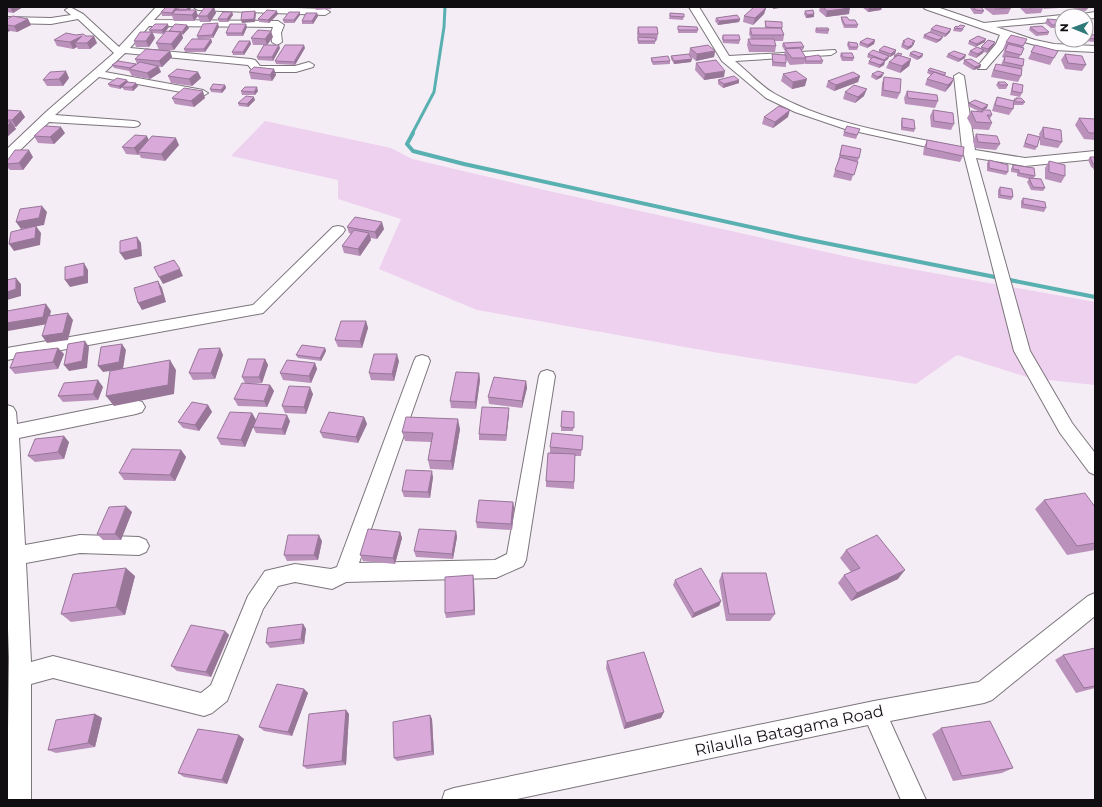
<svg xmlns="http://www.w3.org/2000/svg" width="1102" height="807" font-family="Montserrat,sans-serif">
  <rect width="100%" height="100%" fill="#f5edf5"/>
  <path fill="#eed0ef" d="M265,121L391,148L412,159L549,191L867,261L1095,302V385L1030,378L957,355L916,384L713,352L477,310L379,269L401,219L338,199V180L231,156Z"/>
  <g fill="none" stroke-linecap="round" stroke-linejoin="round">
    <path stroke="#59b0b1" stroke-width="3" d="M412,134L434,92L444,27L445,7"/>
    <path stroke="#59b0b1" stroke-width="4" d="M413,133L407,144L413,151L464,164L800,238L1095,297"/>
    <defs>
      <path id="minor" d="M70,7L83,14L119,47L156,7H166L154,20L278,21L284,25L281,33L282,42L277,45L272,42L271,33L273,27L149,26L130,48L251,59L255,60L260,66H295L309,62L314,65L313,67L296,72H257L253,71L248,65L125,53L105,72L203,90L208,93L203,96L99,77L55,115L134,121L138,122L140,124L138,126L134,127L49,122L11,159L7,160V149L47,111L114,53L78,19L51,24L7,23V17L51,18L71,15L65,10Z
        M193,7H269L325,9L330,12L325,15L198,10Z
        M689,7H699L729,56L835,50L836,52L831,55L735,61C748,72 761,86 775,94C832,126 900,134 962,148L954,76L959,73L964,76L975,150L1025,158L1095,151V159L1025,166L976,158L1030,351L1072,423L1095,453V475L1089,472L1060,433L1014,351L964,155L845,129L795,112L766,98L722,61Z
        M923,7H937L984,23L1062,15L1065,16H1062V21L996,27L1035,40L1054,44L1095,46V52L1054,50L1009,38L1005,47L986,69H978L977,67L996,44L1000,35L925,9Z
        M1095,12V18L1086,19V16H1080L1082,14Z
        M338,226L343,227L345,230L343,233L263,313L7,360V348L253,305L333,227Z
        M422,355L428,357L430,361L359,563L495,560L507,554L539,376L541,372L547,370L553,372L555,376L526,560L523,566L496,578L346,582L332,589L295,582L278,586L263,609L227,701L212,713L204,716L53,678L31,684V800H7L9,658L7,600V405L13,407L16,412L17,424L136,400L142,402L145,407L142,412L136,414L19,438L25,545L80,535L139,537L146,540L149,546L146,552L139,555L80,553L26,563L31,662L53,656L201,693L211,685L248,596L265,571L295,564L331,569L337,567L414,361L416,357Z
        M1095,593V616L992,700L984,703L890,721L926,800H901L868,725L512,800H442L445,791L454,788L874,701L979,682L1088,596Z"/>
    </defs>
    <use href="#minor" stroke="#7c757c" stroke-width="2"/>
    <use href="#minor" fill="#fff" fill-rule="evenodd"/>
  </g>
  <path fill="#ba91bb" d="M7,7H23L13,13L7,12Z
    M166,7H177L178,9L191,8L190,10H196L198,16L214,7L216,13L210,22H200L198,16L194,21H174L172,16H162L161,12Z
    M315,7H332L331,9L316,10Z
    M820,7H849V14L826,17L819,11Z
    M862,7H882L881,10L868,12Z
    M971,7H981L984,11L982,14H974L970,8Z
    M984,7H1010L1011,8L1008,14L993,15L984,8Z
    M1019,7H1059V8L1044,9L1043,8L1041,13L1026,14Z
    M1073,7H1086L1088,8L1086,11L1078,12L1073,8Z
    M766,8L764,14L753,25L743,22L744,16Z
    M805,11L814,17L806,18L804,14Z
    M232,12L233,15L228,22H219L218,19Z
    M317,13L318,16L313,24H302V21Z
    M670,13L684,14L683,20L669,19Z
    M278,14L269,23L259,22L258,19Z
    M300,15L294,23H284L283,20Z
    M841,17L858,25L857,28H844L841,20Z
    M716,18L740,19L739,22L718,25L715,21Z
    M7,19H28L31,25L17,32L10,31L7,32L8,34L7,35Z
    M1047,19L1062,22V28H1051L1045,23Z
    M765,21L782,28V29L784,35L783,41H774L776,46L775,52H749L747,45L748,39H751L749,34L750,28H765Z
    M187,25L189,28L182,35L183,38L174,50H159L156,43L169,31Z
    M678,26L698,30L697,33H678Z
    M956,26L964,29L961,32L953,31L954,28Z
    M169,27L163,34L153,33L155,38L149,47H136L134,41L150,32L149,30Z
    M219,27L213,38L198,39L197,36Z
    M247,27L243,36H227L226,33Z
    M638,27L658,34L657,40H655V44H638L637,33Z
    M1030,27L1049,32L1048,35L1036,36L1029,30Z
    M816,28L829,30L828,34L816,33L815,31Z
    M931,29L950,32L945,37L931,32L941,40L936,43L923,38L924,35L930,32Z
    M1086,34L1095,35V42L1085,41V40H1086Z
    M723,35L740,40L739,44L723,43L722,38Z
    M86,36L97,43L90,49H78L77,47L73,49L57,46L54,40Z
    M273,37L267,45L280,48L273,61L258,60L257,57L264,45H253L251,38Z
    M211,39L212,42L205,52H185L184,49Z
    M1027,39L1023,47L1024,48L1019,58L1023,66L1022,69L1021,76L1018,82L991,77L993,70L996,64L1001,65L1004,58L1002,57L1005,49H1003L1006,42Z
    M875,40L874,44L867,48L859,45L860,42Z
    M1070,40H1084L1083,42L1071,41Z
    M250,41L251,44L244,55H233L232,52Z
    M903,41H915L912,47L907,50L901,47Z
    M969,41L985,42L975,47L968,44Z
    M848,42L858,47L857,50H849L847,45Z
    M995,42L994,45L987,53L984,52L983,53L976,58L968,55L970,51L980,49L981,47Z
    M783,43L804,47L803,50H801L805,57L823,61L822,64H805V63L804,64L790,65L786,59V67L772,66V54L784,55L785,51L782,46Z
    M1035,45L1058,51L1050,65L1028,59Z
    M305,48L295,65L276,64L275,61Z
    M690,48L715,51L714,57L696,61L689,55L691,62L674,64L671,59V56L689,54Z
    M879,50H896L895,54L890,57H889L888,59L885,61L884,65L879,68L868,64L869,61L871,59L867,57L868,54L879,52Z
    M170,51L172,57L162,67H159L161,72L150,79L132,76L129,71L114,68L112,65L136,64H137L135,59Z
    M841,53L854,58L853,61H842L840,56Z
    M910,53L923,54L922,57L917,60L909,56Z
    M948,54L965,58L958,62L946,57Z
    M1065,54L1086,65L1082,71L1065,69L1061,60Z
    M894,56H902L911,59L909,66L900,73L886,68L889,62L893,59Z
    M651,58L670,61V64L653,65L651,61Z
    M964,60L981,65L980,68L973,70L963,64Z
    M696,63L724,77L704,80L695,70Z
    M274,69L276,75L272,81L251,79L249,72Z
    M928,70L946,73L945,76L954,79L951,85L945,92L925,85L927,79L931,75L927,73Z
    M198,72L201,78L192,86L171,83L168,76Z
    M783,74L805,86L792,89L781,81Z
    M872,74L882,77L876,80L871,77Z
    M860,76L858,82L834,91L826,87L828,81Z
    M884,77L900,93L897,99L881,96L882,83Z
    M69,78L63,86H47L43,80Z
    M127,80L128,82L138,86L133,91L124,90L122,87L120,89L110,87L108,84Z
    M718,80L739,83L723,88L718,84Z
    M998,82L1008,85L1006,89H999L996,85Z
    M1013,83L1022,93L1020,97L1010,95L1012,86Z
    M225,85L226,88L222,93L211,92L210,89Z
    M241,91H258L255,95H242Z
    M907,91L938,101L935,108L905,104L904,98Z
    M845,92L864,96L855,103L843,99Z
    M997,97L1013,101L1016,98L1025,102L1023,105H1014V104L1013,109L1009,115L992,111L994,104Z
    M172,98H205L194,107L175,104Z
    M255,100L248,107L239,106L238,103Z
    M969,103L987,108L984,110L992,115L990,119L992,123L989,130L973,129L967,118L971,111L980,112L968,106Z
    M7,110L21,111L25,117L16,127H14L16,129L7,137Z
    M933,110L954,124L951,130L931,127L930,116Z
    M764,117H788L773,128L762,124Z
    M902,118L915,129L914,132L901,130V122Z
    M1079,118L1095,119V140L1084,139L1075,125Z
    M1043,127L1062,142L1058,148L1040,145V138L1037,147L1035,150L1023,147L1028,134L1040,137L1039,134Z
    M860,129L856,139L843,136L844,132Z
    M65,133L54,144L38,143L34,136Z
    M976,134L1000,144L996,150L975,148L973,141Z
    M927,140L963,156L960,162L923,155L924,147Z
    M179,145L165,161L141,158L139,154L138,155L126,154L122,147Z
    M842,145L859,158L851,181L833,177L838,161L840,152Z
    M33,157L23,170H10L7,167V161Z
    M1090,157H1095V173L1093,168L1091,167L1088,160Z
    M989,160L1008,172L1006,175L987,171V163Z
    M1049,161L1065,176L1061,183L1045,179V168Z
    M1013,165L1035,176L1033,179L1045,188L1043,191L1031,190L1027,182L1029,179L1017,176V173L1011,172V169Z
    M1000,187L1013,197L1011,200L998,198V190Z
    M1023,198L1046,208L1044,212L1021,208V201Z
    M347,227L384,229L377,239L370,238L371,240L360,256L344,253L342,246L351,234L349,233Z
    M366,321L368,328L362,348L338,347L335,340Z
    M58,348L64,354L58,369L15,374L10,368Z
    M220,348L223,355L215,379L193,380L189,373Z
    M325,348L326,351L321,361L298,358L296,355Z
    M265,359L268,365L262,383L251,384L270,385L274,391L267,407L238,406L234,399L245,383L242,377Z
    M399,361L394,381L371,380L369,373Z
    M315,363L317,369L311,383L283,380L280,373Z
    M479,373L480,380L476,409L451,408L450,401Z
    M526,381L527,388L522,408L489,404L488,397Z
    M103,387L98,400L63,402L58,396Z
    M313,394L306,414L285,413L282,406Z
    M208,405L212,412L199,431L183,428L178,422Z
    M562,411L574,412L573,431H561Z
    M252,413L256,420L290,421L285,435L256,433L253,427L245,447L221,445L217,438Z
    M509,414L506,441L479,440V434Z
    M364,417L367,424L358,443L323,438L320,432Z
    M460,429L453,470L430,469L428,460L431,442L405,441L402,432Z
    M583,436L581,456H575L574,489L546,487V481L550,454V447Z
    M69,442L64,459L35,462L28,456Z
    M181,450L186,457L175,481L124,480L119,473Z
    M433,477L430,498L404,497L402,491Z
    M1044,500L1095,507V550L1067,555L1035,509Z
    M513,502L514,508L512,530L477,528L476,522Z
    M132,512L121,540H103L97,534Z
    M456,531L457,537L453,559L416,557L414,551Z
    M400,532L402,538L395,564L363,561L360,555Z
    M322,541L318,560L287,561L284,555Z
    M846,550L898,579L851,601L838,583L844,575L851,572L840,558Z
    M722,573L775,614L770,621H726L719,581Z
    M473,575L474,581L475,615L446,618L445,613Z
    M135,576L125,615L71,622L61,614Z
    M675,580L721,601L719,606L692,618L673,585Z
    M303,624L306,629L304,644L270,648L266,643Z
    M225,631L229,635L211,677L177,671L171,666Z
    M1095,648V688L1076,693L1055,660L1063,655Z
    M607,661L661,718L624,729L606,668Z
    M304,689L308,693L292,736L264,731L259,727Z
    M346,710L349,714L346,765L307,769L303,766Z
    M95,714L102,718L95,747L56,753L48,750Z
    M430,715L432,719L434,755L397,761L394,758Z
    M941,728L1013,768L1002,773L953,781L932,734Z
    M239,735L244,739L227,784L184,777L178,773Z"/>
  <path fill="#977698" d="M10,7H23L13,13Z
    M176,7L178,10L172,14V13Z
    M189,7H191V8L186,15L185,12Z
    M214,7L216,13L210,22L207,16Z
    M773,7H786L773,9Z
    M882,7L881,10L868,12L869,8Z
    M766,8L764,14L753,25L755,18Z
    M850,8L849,14L826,17L827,11Z
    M196,10L198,16L194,21L192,15Z
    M255,11L256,14L255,22L242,23L241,20Z
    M277,11L278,14L269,23L268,20Z
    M232,12L233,15L228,22L227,19Z
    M300,12V15L294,23V20Z
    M317,13L318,16L313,24L312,21Z
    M814,14V17L806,18L807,15Z
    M28,19L31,25L17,32L14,26Z
    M740,19L739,22L718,25L719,21Z
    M218,23L219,27L213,38L212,35Z
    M168,24L169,27L163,34L162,30Z
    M246,24L247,27L243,36L242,33Z
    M187,25L189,28L183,35L182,32Z
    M7,26L10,31L7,32L8,34L7,35Z
    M951,29L950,32L945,37L946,34Z
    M271,31L273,37L267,45L265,39Z
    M152,32L155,38L149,47L146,41Z
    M181,32L183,38L174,50L171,44Z
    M82,36L75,43L77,47L73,49L70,42Z
    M94,36L97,43L90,49L87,43Z
    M943,37L941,40L936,43L938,40Z
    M211,39L212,42L205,52L204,49Z
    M986,39L985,42L975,47L977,44Z
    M875,40L874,44L867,48L868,45Z
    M250,41L251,44L244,55L243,52Z
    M915,41L912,47L907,50L908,47L912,43Z
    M995,42L994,45L987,53L988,49Z
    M279,45L280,48L273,61L272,57Z
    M304,45L305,48L295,65L294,62Z
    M896,50L895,54L890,57L891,54Z
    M984,50L983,53L976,58L978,54Z
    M170,51L172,57L162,67L159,61Z
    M715,51L714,57L696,61L697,54Z
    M923,54L922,57L917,60L919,57Z
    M966,55L965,58L958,62L960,59Z
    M889,56L888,59L883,63L884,60Z
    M692,59L691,62L674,64V61Z
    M911,59L909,66L900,73L902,66Z
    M885,61L884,65L879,68L880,65Z
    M981,65L980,68L973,70L975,67Z
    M158,66L161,72L150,79L147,73Z
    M274,69L276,75L272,81L270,75Z
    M66,71L69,78L63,86L59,79Z
    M725,71L724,77L704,80L705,74Z
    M198,72L201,78L192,86L189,79Z
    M884,73L882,77L876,80L878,77Z
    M860,76L858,82L834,91L836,85Z
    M807,79L805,86L792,89L793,82Z
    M954,79L951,85L945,92L948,85Z
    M127,80L128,83L120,89L119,86Z
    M739,80V83L723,88L724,84Z
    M136,83L138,86L133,91L132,87Z
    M225,85L226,88L222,93L221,90Z
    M257,87L258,91L255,95L254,92Z
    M867,89L864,96L855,103L858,97Z
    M203,91L205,98L194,107L191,101Z
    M254,97L255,100L248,107L247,104Z
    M988,105L987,108L982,111V109Z
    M790,110L788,117L773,128L775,122Z
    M21,111L25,117L16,127L12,120Z
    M11,122L16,129L7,137V126Z
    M61,127L65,133L54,144L50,137Z
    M147,136L150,143L138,152L139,154L138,155L134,148Z
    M176,138L179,145L165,161L161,154Z
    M29,150L33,157L23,170L19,163Z
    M42,206L47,212L44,225L21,229L16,222Z
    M382,222L384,229L377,239L375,232Z
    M36,226L41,233L40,245L14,251L9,244Z
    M369,233L371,240L360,256L358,249Z
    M137,237L141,243L142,256L125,260L120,253Z
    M84,263L88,270V283L70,287L65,280Z
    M180,269L183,276L163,284L159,277Z
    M16,278L21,284V296L7,300V292Z
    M158,281L162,288L166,302L142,310L138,303Z
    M46,304L51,311L48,324L8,331L7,330V323Z
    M68,313L73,320L68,340L47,343L42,336Z
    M366,321L368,328L362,348L360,341Z
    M85,341L89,347L87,368L69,371L64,365Z
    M122,344L126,350L123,369L103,372L98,366Z
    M58,348L64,354L58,369L53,362Z
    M220,348L223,355L215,379L211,373Z
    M325,348L326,351L321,361L320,358Z
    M397,354L399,361L394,381L392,374Z
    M265,359L268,365L262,383L259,377Z
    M170,360L176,370L174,394L114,406L106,396Z
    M315,363L317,369L311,383L309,376Z
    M479,373L480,380L476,409L475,402Z
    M98,380L103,387L98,400L93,394Z
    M526,381L527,388L522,408V401Z
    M270,385L274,391L267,407L264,401Z
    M310,387L313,394L306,414L304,407Z
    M208,405L212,412L199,431L195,425Z
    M509,408V414L506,441V435Z
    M252,413L256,420L245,447L241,440Z
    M287,415L290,421L285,435L282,429Z
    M364,417L367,424L358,443L356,437Z
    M458,419L460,429L453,470L451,461Z
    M64,436L69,442L64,459L58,452Z
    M181,450L186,457L175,481L170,475Z
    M432,471L433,477L430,498L428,492Z
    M513,502L514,508L512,530L511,524Z
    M126,506L132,512L121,540L115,534Z
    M456,531L457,537L453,559L452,554Z
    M400,532L402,538L395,564L393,558Z
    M319,535L322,541L318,560L314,555Z
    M126,568L135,576L125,615L116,607Z
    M905,570L898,579L851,601L857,593Z
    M473,575L474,581L475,615L474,610Z
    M721,601L719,606L692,618L694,613Z
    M303,624L306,629L304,644L301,639Z
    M225,631L229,635L211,677L206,672Z
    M304,689L308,693L292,736L288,732Z
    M7,704H8V725L7,726Z
    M346,710L349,714L346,765L342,761Z
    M664,712L661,718L624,729L626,723Z
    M95,714L102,718L95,747L88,743Z
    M430,715L432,719L434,755L432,751Z
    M239,735L244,739L227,784L222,780Z"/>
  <path fill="#d8a9d9" stroke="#977698" d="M166,7H176L172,13L161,12Z
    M180,7H189L186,10H177Z
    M205,7H214L207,16H198Z
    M754,7H760L766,8L755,18L744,16Z
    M823,7H849L850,8L827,11Z
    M867,7H880L869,8Z
    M973,7H981L984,11L976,10Z
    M994,7H1010L1011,8L996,9Z
    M1028,7H1042L1029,8Z
    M1077,7H1086L1088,8L1080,9Z
    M176,10H196L192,15L172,14Z
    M267,10L277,11L268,20L258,19Z
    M813,10L814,14L807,15L805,11Z
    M255,11L254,19L241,20L242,12Z
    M223,12H232L227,19H218Z
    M289,12H300L294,20H283Z
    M306,13H317L312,21H302Z
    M670,13L684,14V17L670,16Z
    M737,15L740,19L719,21L716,18Z
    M13,16L28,19L14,26L7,25V19Z
    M841,17H847L849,20H855L858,25H845Z
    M1047,19L1060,20L1062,22V25H1052Z
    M765,21L782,22V28L766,27Z
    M218,23L212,35L197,36L203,24Z
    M155,24H168L162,30H149Z
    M175,24L187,25L182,32L169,31Z
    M230,24H246L242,33H226Z
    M936,25L951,29L946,34L931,29Z
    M960,25L965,26L962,29L954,28L956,26L958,27Z
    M678,26L697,27L698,30H678Z
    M1042,26L1049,32L1038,33L1030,27Z
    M638,27H657L658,34H639Z
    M750,28H781L784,35H752Z
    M816,28H828L829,30H817Z
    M258,30L271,31L265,39L251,38Z
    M166,31L181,32L171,44L156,43Z
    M140,32H152L146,41H134Z
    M930,32L943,37L938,40L924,35Z
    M66,33L76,35L83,34L86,36H94L87,43H75L82,36L70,42L54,40Z
    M1086,34L1095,35V39L1087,38Z
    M723,35H739L740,40H723Z
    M1011,35L1027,39L1023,46L1006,42Z
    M978,36L986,39L977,44L969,41Z
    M638,37L655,38L656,41H638Z
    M867,38L875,40L868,45L860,42Z
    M908,38L915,41L912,43L914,44L908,47L902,44L905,42L903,41Z
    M192,39H211L204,49H184Z
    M748,39H774L776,46L751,45Z
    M988,40L995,42L988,49L981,47Z
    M239,41H250L243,52H232Z
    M801,42L804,47L786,48L783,43Z
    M848,42L857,43L858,47H850Z
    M1008,44L1024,48L1021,55L1005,51Z
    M264,45H279L272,57H257Z
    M285,45H304L294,62L275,61Z
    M708,45L715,51L697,54L690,48Z
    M1035,45L1058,51L1054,58L1031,52Z
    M884,46L896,50L891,54L879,50Z
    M977,47L984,50L978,54L970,51Z
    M800,48L806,58H792L785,49Z
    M146,49L170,51L159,61L135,59Z
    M873,50L889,56L884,60L868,54Z
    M914,51L923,54L919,57L910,53Z
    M954,51L966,55L960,59L948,54Z
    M841,53H852L854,58L843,57Z
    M898,53L902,54L900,56L898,55L896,56H894Z
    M689,54L692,59L674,61L671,56Z
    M772,54L786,55V63L773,62Z
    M1065,54L1082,56L1086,65L1068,63Z
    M819,55L823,61H806L805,60L806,58L805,57Z
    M898,55L911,59L902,66L889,62Z
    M668,56L670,61L653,62L651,58Z
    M1005,56L1024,59L1023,66L1004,62Z
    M873,57L885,61L880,65L869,61Z
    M971,59L981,65L975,67L964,60Z
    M716,60L725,71L705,74L696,63Z
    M118,61L136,64L130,68L112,65Z
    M140,62L158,66L147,73L129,69Z
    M996,64L1022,69L1021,76L994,70Z
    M254,67L274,69L270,75L249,72Z
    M930,68L946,73L944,75L928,70Z
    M177,69L198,72L189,79L168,76Z
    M66,71L59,79L43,80L50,72Z
    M796,71L807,79L793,82L783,74Z
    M878,71L884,73L878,77L872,74Z
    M853,72L860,76L836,85L828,81Z
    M934,72L954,79L948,85L927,79Z
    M734,76L739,80L724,84L718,80Z
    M884,77L901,79L900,93L883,90Z
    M117,78L127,80L119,86L108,84Z
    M127,82L136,83L132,87H122Z
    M998,82H1005L1008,85H1000Z
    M1013,83L1023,85L1022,93L1012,91Z
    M213,84L225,85L221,90L210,89Z
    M854,85L867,89L858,97L845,92Z
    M245,87H257L254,92L241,91Z
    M184,88L203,91L191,101L172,98Z
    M907,91L937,95L938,101L908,98Z
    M246,96L254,97L247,104L238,103Z
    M997,97L1014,101L1013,109L995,105Z
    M1016,98H1021L1025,102H1016L1014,99H1017Z
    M975,100L988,105L982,109L969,103Z
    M779,106L790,110L775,122L764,117Z
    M7,110L21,111L12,120H7Z
    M933,110L953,113L954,124L934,121Z
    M982,110H990L992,115H987L992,123L976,122L971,111L983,112Z
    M902,118L914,120L915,129L902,127Z
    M1079,118L1095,119V133H1089Z
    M7,122H11L7,126Z
    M45,126L61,127L50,137L34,136Z
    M847,126L860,129L857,135L844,132Z
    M1043,127L1061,130L1062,142L1044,138Z
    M976,134L997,136L1000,144L978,142Z
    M1028,134L1040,137L1037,147L1025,143Z
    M135,135L147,136L134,148L122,147Z
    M152,136L176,138L161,154L138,152Z
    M927,140L964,147L963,156L926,148Z
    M842,145L861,149L859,158L840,155Z
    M15,150H29L19,163L7,164V161Z
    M840,157L858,162L854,175L835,170Z
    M1090,157H1095V164H1093Z
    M989,160L1008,165V172L989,168Z
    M1049,161L1065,165V176L1049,172Z
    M1013,165L1034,168L1035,176L1019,173V170L1013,169Z
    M1029,178L1041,179L1045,188L1033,187Z
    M1000,187L1012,189L1013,197L1000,195Z
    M1023,198L1045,202L1046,208L1023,204Z
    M42,206L39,218L16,222L20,209Z
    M355,217L382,222L375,232L347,227Z
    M36,226L35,238L9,244L11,232Z
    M354,230L369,233L358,249L342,246Z
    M137,237L138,249L120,253V241Z
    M174,260L180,269L159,277L154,267Z
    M84,263V276L65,280V267Z
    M16,278V289L7,292V280Z
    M158,281L162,295L138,303L134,288Z
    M46,304L43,317L7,323V311Z
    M68,313L63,333L42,336L48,316Z
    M341,321H366L360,341L335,340Z
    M85,341L82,361L64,365L68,344Z
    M122,344L119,362L98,366L101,347Z
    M302,345L325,348L320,358L296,355Z
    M58,348L53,362L10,368L16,353Z
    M220,348L211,373H189L199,349Z
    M374,354H397L392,374L369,373Z
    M248,359H265L259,377H242Z
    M170,360L168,385L106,396L110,371Z
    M287,360L315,363L309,376L280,373Z
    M456,372L479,373L475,402L450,401Z
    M494,377L526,381L522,401L488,397Z
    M98,380L93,394L58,396L64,383Z
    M242,383L270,385L264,401L234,399Z
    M289,386L310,387L304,407L282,406Z
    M192,402L208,405L195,425L178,422Z
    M482,407L509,408L506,435L479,434Z
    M562,411L574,412V428L561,427Z
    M230,412L252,413L241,440L217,438Z
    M329,412L364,417L356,437L320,432Z
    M259,413L287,415L282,429L253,427Z
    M406,417L458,419L451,461L428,460L433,433L402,432Z
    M552,433L583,436L582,450L550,447Z
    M64,436L58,452L28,456L35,439Z
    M132,449L181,450L170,475L119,473Z
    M548,453L575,454L574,482L546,481Z
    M406,470L432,471L428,492L402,491Z
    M1085,493L1095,507V543L1077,546L1044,500Z
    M479,500L513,502L511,524L476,522Z
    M126,506L115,534H97L109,507Z
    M368,529L400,532L393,558L360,555Z
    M419,529L456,531L452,554L414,551Z
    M288,535H319L314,555H284Z
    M877,535L905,570L857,593L844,575L860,568L846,550Z
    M126,568L116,607L61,614L73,574Z
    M701,568L721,601L694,613L675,580Z
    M722,573H766L775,614H729Z
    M473,575L474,610L445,613V577Z
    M303,624L301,639L266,643L268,628Z
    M191,625L225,631L206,672L171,666Z
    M1095,648V686L1084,688L1063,655Z
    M644,652L664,712L626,723L607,661Z
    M277,684L304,689L288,732L259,727Z
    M346,710L342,761L303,766L309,714Z
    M95,714L88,743L48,750L56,720Z
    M430,715L432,751L394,758L393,722Z
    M990,721L1013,768L962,776L941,728Z
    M198,729L239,735L222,780L178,773Z"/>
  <g text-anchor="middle" stroke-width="4" stroke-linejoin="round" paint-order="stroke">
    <g font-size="16" fill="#110e11" stroke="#fffcff">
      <text transform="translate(789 730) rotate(-12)" y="6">Rilaulla Batagama Road</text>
    </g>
  </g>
  <rect width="1102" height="807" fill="none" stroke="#110e11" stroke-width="16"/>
  <g transform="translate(1074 28) rotate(271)"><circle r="19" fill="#fffcff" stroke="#a09da0"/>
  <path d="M0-3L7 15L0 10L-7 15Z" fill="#30797a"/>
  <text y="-6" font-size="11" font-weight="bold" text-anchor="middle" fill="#110e11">N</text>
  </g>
</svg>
